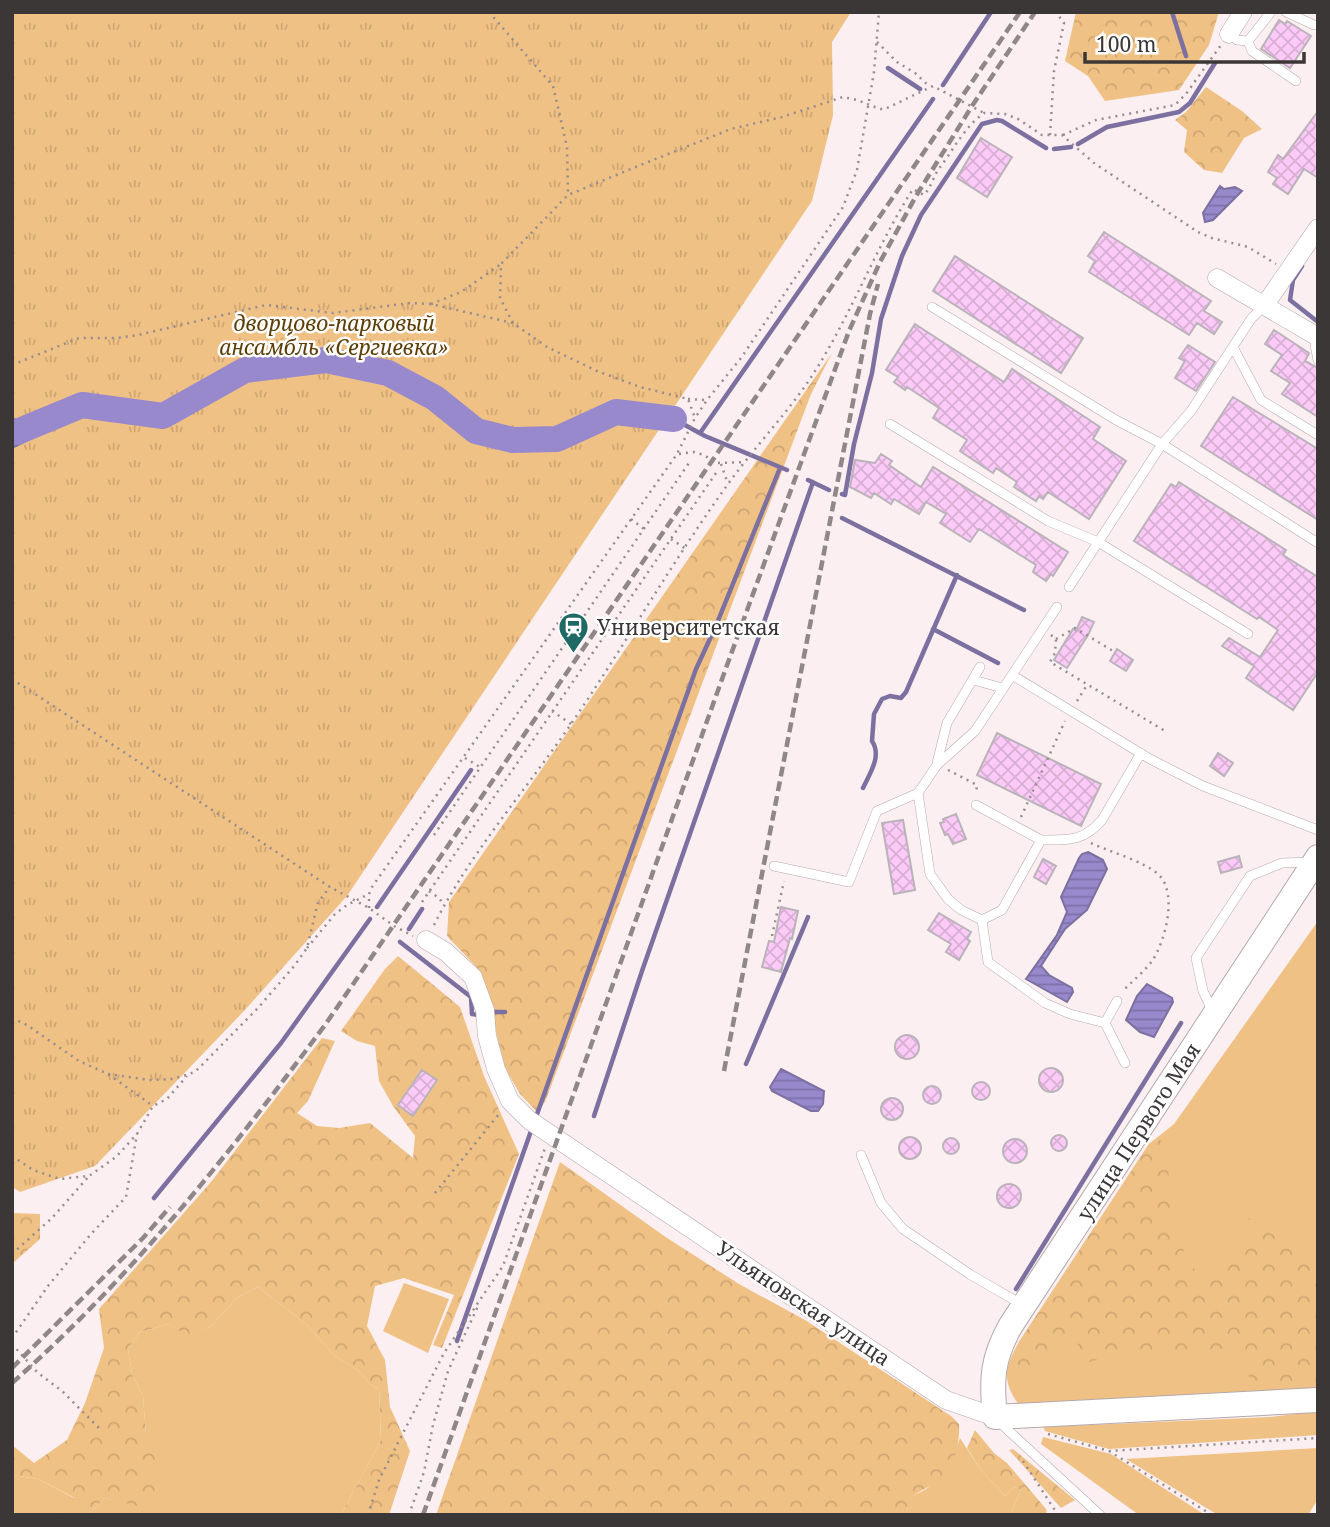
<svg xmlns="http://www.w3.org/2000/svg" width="1330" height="1527" font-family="'Noto Serif',serif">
  <defs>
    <pattern id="forest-crowns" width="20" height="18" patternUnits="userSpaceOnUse" patternTransform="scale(1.75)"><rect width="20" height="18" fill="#f0c184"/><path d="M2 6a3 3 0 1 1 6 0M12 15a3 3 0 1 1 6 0" fill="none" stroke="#cfa673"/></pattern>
    <pattern id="park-tufts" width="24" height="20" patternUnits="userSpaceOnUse" patternTransform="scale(1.75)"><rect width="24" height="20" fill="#f0c184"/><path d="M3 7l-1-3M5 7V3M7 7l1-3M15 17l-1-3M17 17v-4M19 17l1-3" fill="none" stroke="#cfa673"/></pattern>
    <pattern id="water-rules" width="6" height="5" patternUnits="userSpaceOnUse" patternTransform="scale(1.75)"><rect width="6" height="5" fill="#9889cd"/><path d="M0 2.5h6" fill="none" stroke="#7d71a7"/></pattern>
    <pattern id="building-cross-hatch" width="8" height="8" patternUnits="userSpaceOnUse" patternTransform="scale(1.75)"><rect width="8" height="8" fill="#fbcaf7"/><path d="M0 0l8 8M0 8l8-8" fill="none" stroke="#d8aed4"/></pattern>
  </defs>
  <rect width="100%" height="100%" fill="#fbeff1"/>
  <path fill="#f0c184" d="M1318,921V1391L1019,1405C1001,1380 1005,1367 1019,1342L1149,1144L1174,1124Z
    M404,1283L449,1299L428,1353L383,1331Z
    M258,1287L306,1324L335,1356L360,1372L370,1384L379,1389L381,1440L341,1515H88L105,1498L138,1505L146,1434L143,1396L132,1374L128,1349L140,1332L169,1324L186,1334L210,1327L238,1297Z
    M1318,1411V1435L1109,1449L1045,1431L1043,1427L1271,1417Z
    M1043,1437L1111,1454L1205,1515H1139L1041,1444Z
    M960,1438L980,1469L1005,1496L1015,1487L1021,1490L1010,1515H907C908,1491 917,1497 930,1486C943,1474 955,1455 960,1438Z
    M1318,1448V1499L1308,1515H1218L1126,1459Z
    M12,1475L38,1479L76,1499L60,1515H12Z"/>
  <path fill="url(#forest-crowns)" d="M1076,12H1219L1209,45L1179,90L1105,101L1088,76L1065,61Z
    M1206,87L1242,111L1262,129L1244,138L1222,173L1204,170L1184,152L1187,130L1175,120L1186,112Z
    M832,353L811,394L545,1102L537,1112L520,1094L505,1068L481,972L447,936L449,902Z
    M398,956L460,1007L484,1076L519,1154L442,1348L433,1345L454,1295L404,1278L375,1286L367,1326L385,1360L390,1407L410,1451L389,1515H341L381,1440L379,1389L370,1384L360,1372L335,1356L306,1324L258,1287L238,1297L210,1327L186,1335L169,1324L140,1332L128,1349L132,1374L143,1396L146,1434L163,1449L157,1491L138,1506L105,1498L88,1515H60L75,1498L38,1479L12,1475V1445L34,1463L67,1440L85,1403L104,1348L99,1309L211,1182L322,1038L335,1041L308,1101L297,1113L317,1126L339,1128L370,1123L413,1158L415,1136L393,1106L379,1081L375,1046L357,1041L341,1031L385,969Z
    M1157,1138L1164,1143C1172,1183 1169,1228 1191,1265C1194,1270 1201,1275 1206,1280L1223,1279L1237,1252L1249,1218L1318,1266V1391L1262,1395L1248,1375V1357L1223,1349L1130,1352L1089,1362L1079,1351L1077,1342L1051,1347L1031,1368L1019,1372L1009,1366L1019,1342L1149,1144Z
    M560,1162L667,1238L739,1284L805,1320L951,1416L959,1424C960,1441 956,1463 943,1477C928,1492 908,1488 907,1515H436Z
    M12,1213L40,1214V1239L12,1264Z
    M975,1430L994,1453L1007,1463L1046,1509L1047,1515H1010L1021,1490L1015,1487L1005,1496L980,1469L967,1448Z
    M1013,1449L1075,1500L1061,1508L1009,1450Z"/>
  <path fill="url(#park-tufts)" d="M12,12H851L832,42L833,115L812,201L347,896L244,1011L95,1166L20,1192L12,1187Z"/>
  <path fill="url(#water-rules)" stroke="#7c70a0" stroke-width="2" d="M1220,186L1224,189L1235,187L1242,191L1213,220L1205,222L1203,213Z
    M82,405L45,432L12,448V419L18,420Z
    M1088,852L1103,860L1107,869L1087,910L1065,929L1041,966L1049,975L1072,988L1073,992L1067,1002L1026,979L1057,935L1067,912L1061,897L1079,858L1082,854Z
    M1147,984L1172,998L1173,1002L1154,1037L1140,1032L1126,1020L1137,996Z
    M781,1069L824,1091L823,1104L818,1111H811L772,1091L770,1087Z"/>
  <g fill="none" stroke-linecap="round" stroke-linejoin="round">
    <path stroke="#7c70a0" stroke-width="4.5" d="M1172,12L1186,56
      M888,68L920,89
      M943,85L991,12
      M1078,144L1107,127L1179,112L1190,103L1215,63
      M1054,149L1071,147
      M1302,266L1293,280L1290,300L1318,322
      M674,419L705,436L787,470
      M700,433L933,99
      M808,480L829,490
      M842,494L845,495L854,444L872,373L881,319L902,256L921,215L982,124L997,120L1002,121L1046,148
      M842,518L1024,610
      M933,629L998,663
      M863,788C870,773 882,756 872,741L874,714L882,699L890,696L901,698L906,692L957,575
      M377,907L471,770
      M409,929L422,909
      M400,942L471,997L472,1014L479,1015
      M494,1012H505
      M746,1064L808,917
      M594,1116L642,971L813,482
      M536,1117L696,669L715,628L780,468
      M154,1198L281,1043L370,919
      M1016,1289L1181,1023
      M457,1341L531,1131"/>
    <path stroke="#9889cd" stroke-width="26" d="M12,432H17L82,405L163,416L245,370L326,360L388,373L435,398L476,431L513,440L557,439L616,412L674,419"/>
  </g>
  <path fill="url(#building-cross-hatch)" stroke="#bab3ba" stroke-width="2" d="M1279,20L1285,24L1287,21L1311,36L1290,68L1261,49Z
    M1318,111V178L1304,169L1288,194L1273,184L1277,178L1268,172L1278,155L1283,159Z
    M981,138L1012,157L987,197L957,178Z
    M1104,232L1211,301L1204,311L1222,322L1214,334L1197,323L1189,335L1089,272L1095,261L1088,256Z
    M955,256L1083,338L1061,373L933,291Z
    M915,324L1004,382L1012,369L1100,427L1093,439L1126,461L1089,519L1048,492L1043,499L1039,496L1036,501L1014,487L1017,482L996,468L993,473L960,451L967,440L933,418L939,408L907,387L905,390L894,382L898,377L886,370Z
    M1274,330L1309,353L1305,361L1318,368V417L1282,394L1290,383L1271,371L1282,355L1265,344Z
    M1188,345L1215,362L1196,391L1175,378L1185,361L1179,358Z
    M1233,397L1318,449V520L1201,446Z
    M881,454L892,461L889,465L921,487L933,467L1068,552L1053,576L1051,574L1046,581L1033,572L1036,565L979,529L970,542L940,523L946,514L926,502L919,514L894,499L891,504L874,493L871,498L850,487L855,460L875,463Z
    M1179,482L1286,550L1283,555L1318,577V672L1293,710L1246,678L1254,666L1222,646L1229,638L1260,657L1278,630L1259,617L1257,619L1134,541L1171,484L1176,487Z
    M1082,617L1094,622L1088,635L1067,668L1054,660L1073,629L1076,631Z
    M1117,649L1133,660L1126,671L1110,661Z
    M997,733L1101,784L1081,826L977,775Z
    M1218,753L1233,763L1224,776L1210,766Z
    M956,814L966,839L953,844L948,834L945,835L940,823L944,822L943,819Z
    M903,820L915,890L894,894L882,823Z
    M1239,856L1242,867L1221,873L1218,862Z
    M1043,859L1056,866L1046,884L1034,877Z
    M781,907L798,911L792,939L790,938L781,972L762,967L769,941L774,942Z
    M939,913L971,932L967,939L970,941L959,960L946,952L951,944L928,930Z
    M895 1047a12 12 0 1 1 24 0a12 12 0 1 1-24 0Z
    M1039 1080a12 12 0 1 1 24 0a12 12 0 1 1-24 0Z
    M422,1070L437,1080L413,1116L398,1105Z
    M972 1091a9 9 0 1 1 18 0a9 9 0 1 1-18 0Z
    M923 1095a9 9 0 1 1 18 0a9 9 0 1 1-18 0Z
    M881 1109a11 11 0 1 1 22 0a11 11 0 1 1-22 0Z
    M1051 1143a8 8 0 1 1 16 0a8 8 0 1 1-16 0Z
    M899 1148a11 11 0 1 1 22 0a11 11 0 1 1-22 0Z
    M943 1146a8 8 0 1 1 16 0a8 8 0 1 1-16 0Z
    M1003 1151a12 12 0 1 1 24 0a12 12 0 1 1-24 0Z
    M997 1196a12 12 0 1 1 24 0a12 12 0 1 1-24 0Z"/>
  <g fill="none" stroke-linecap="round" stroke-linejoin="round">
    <defs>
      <path id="lane" d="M1286,12L1314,25
        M1229,34L1237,40L1248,41L1271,12
        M1248,41L1252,51L1296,81
        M932,307L1116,420L1162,444L1318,543
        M1318,340L1315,345L1318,360
        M1233,347L1261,400L1318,435
        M890,424L1048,521L1098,542L1248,634
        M1069,587L1162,444L1191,411L1251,319L1264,306
        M1057,607L975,731L937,765L918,793L930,874L948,899L961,910L982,920L1002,910L1041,840C1068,840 1083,842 1102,820L1141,753
        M1012,675L1150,759L1203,786L1318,830
        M973,680L1003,688
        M937,763L947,723L980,667
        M976,805L1041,840
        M774,866L849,882L877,811L918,793
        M982,920L988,962L1045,1003L1070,1014L1105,1023L1125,1063
        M1213,1012L1203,991L1196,958L1250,876L1282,863L1310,862
        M1105,1023L1117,1001
        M861,1155L881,1203L903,1229L971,1275L1021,1304
        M998,1421L1100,1515"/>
      <path id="street" d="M1229,34L1243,12
        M1217,278L1318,337
        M1264,306L1318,228
        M426,940L446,952L473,977L485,1010L487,1036L496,1069L510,1101L529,1120L946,1400L995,1417"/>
      <path id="secondary" d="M1318,857L1011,1325C992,1358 991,1380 995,1417L1318,1400"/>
    </defs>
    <use href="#lane" stroke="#b4a9ab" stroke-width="10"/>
    <use href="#street" stroke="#b4a9ab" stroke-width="19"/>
    <use href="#secondary" stroke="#b4a9ab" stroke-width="26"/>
    <path stroke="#958d8e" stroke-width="2.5" stroke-dasharray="2 5" stroke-linecap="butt" d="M489,12L553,86L567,147L568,195
      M877,42L897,62L915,73L930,87
      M1050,135L1054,71L1064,23L1056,12
      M1063,135L1096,120L1175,105L1186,94L1221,45
      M431,304L461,292L501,264
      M513,323L500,298L501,264L568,195L643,164L731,129L782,117L843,97L857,100L880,109H885L933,86L984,113
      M12,365L79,338H117L138,335L266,305L333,313L410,303L431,304L513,323L547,347L597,371L640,387L688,399L695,418
      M688,399L706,400
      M679,454L694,452L704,455L716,463L746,462
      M721,464L728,484
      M631,519L644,529
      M671,539L686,549
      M1051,635L1056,639L1055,653L1050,662L1165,731
      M1056,639L1075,628L1113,651
      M12,679L330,887L369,908L394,926L413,936
      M1077,701L1087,685
      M552,711L571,724
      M465,758L480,767
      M948,770L977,785L976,794
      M1021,817L1065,721
      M434,835L691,460
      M1091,843C1110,852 1144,861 1159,875C1178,894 1165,942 1152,961C1143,973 1132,981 1122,992
      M429,891L439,898L444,905
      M422,902L716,473
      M369,908V894L372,887L677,454L695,418L707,400L741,358L843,207L857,170L874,72L879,12
      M434,925C470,853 526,790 571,724C625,645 672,562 728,484C751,452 779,422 803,389C847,327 872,253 913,189L924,195C931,187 933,178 938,170C952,152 965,126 984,113L1005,114L1018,119L1042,135H1062L1094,163L1198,232L1212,238L1248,247L1276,264
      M772,936L784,881
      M307,948L335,914L347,905L369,894
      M12,1018L27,1025L79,1061L108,1074L153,1106
      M108,1074L150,1080L173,1079L195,1072L258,1008L295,965L307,948L318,902L330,887
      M12,1156L33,1170L60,1179L89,1176L116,1157L137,1134L153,1106L167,1099L187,1076
      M435,1193L499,1114
      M12,1254L52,1218L89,1176
      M12,1338L48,1286L91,1234L126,1197L137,1134
      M12,1344L37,1372L62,1391L101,1430
      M1048,1434L1109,1451L1318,1438
      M1109,1451L1212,1515
      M1023,1461L1056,1512L1055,1515
      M368,1515L379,1480L444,1353L503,1266L545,1148
      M409,1515L424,1472L433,1425L448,1371L478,1306"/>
    <use href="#lane" stroke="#fff" stroke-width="9"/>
    <use href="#street" stroke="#fff" stroke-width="18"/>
    <use href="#secondary" stroke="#fff" stroke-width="24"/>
    <path stroke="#8f8788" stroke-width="4.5" stroke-dasharray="10 5" stroke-linecap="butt" d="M724,1071L870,314L878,284
      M12,1368L143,1238L170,1207
      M12,1383C132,1277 230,1153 325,1025L1020,12
      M423,1515L726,668L849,331L880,262L916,196L972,106L1035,12"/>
  </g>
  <defs>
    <symbol id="station-pin" viewBox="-11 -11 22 30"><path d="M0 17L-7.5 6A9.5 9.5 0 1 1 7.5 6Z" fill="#1f6a65" stroke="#fff"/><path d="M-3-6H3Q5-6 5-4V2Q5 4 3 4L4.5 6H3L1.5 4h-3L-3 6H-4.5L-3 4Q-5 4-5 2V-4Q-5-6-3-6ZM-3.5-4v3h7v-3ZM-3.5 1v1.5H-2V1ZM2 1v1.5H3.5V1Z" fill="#fff"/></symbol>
  </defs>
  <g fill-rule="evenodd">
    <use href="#station-pin" x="556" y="610" width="35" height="47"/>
  </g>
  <g text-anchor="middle" stroke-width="5" stroke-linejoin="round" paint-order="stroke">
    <g font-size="21" font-style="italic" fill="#5e3e07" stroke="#fff">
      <text x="334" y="331">дворцово-парковый<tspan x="334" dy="24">ансамбль «Сергиевка»</tspan></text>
    </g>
    <g font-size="21" fill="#3b3737" stroke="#fff" text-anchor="start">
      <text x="597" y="635">Университетская</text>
    </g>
    <g font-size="21" fill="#3b3737" stroke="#fff">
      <text transform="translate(1139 1132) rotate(-57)" y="7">улица Первого Мая</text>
      <text transform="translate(803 1304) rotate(34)" y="7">Ульяновская улица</text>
    </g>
  </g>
  <rect width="1330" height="1527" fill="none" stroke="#3b3737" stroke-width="28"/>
  <path d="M1085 52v10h219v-10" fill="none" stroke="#3b3737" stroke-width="3.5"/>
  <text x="1096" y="52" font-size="21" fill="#3b3737" stroke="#ffffff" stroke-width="5" paint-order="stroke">100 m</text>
</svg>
